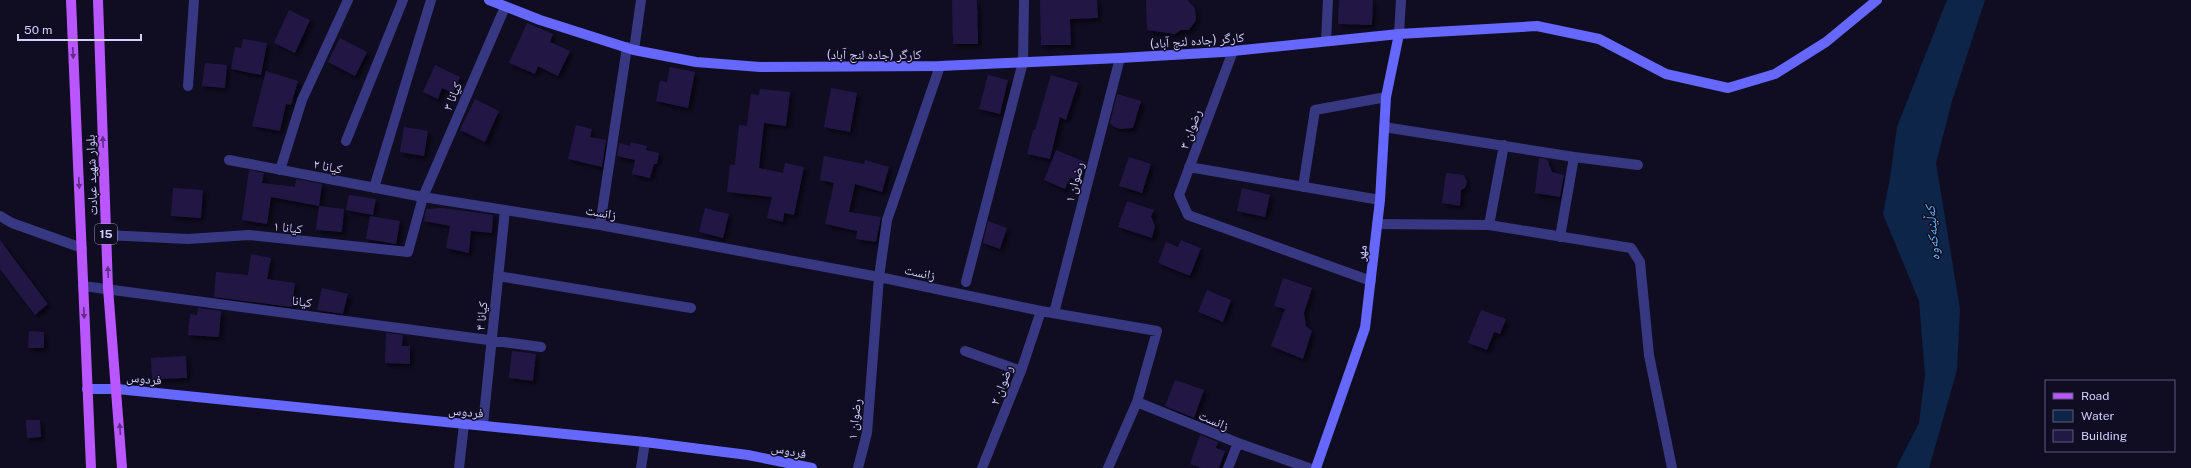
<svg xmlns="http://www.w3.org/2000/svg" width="2191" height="468" font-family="'Public Sans','Noto Naskh Arabic',sans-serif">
  <defs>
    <filter id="shadow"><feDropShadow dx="3.5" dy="3.5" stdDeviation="2" flood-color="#0009"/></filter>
  </defs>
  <rect width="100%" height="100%" fill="#100d23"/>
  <path fill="#0c2548" d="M1947,0H1985L1952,101L1936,163L1960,309L1957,370L1929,468H1896L1919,423L1925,375L1919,301L1883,214L1890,178L1897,127Z"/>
  <path fill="#201944" filter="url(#shadow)" d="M952,0H977L978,44H953Z
    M1040,0H1097L1098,18L1070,19L1071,45H1041Z
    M1146,0H1187L1195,8L1196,20L1189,30H1181L1175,34L1147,30Z
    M1339,0H1373L1372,25L1338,24Z
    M289,10L310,20L295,53L274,43Z
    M527,23L553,34L550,42L570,51L558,76L538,66L535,74L509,63Z
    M340,38L367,52L355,76L328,62Z
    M243,39L267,43L261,75L231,69L235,47L241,48Z
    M205,63L227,65L225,88L202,86Z
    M435,65L460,77L453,93L442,88L438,99L423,92Z
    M670,67L695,72L688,108L656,101L660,81L667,82Z
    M266,71L298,81L291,105L286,104L280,131L252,126Z
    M988,75L1008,80L1000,114L979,109Z
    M1051,75L1078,83L1066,120L1060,117L1050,159L1027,154L1033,130H1035Z
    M831,88L857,93L850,132L824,127Z
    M760,89L790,92L786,126L764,123L759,168L783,173L785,163L804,167L794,215L784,213L783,222L767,218L772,197L727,192L730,165H735L739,125L747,126L751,94L759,95Z
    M1117,94L1141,101L1133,128L1121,129L1114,127L1110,123Z
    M475,99L499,111L485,142L460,130Z
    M576,125L592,129L590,137L606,140L602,167L568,159Z
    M404,127L428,131L424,156L400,152Z
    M631,142L647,146L646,150L659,153L657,164H654L650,178L632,174L635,160L617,156L619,143L630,146Z
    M1056,150L1086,162L1080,182L1070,178L1065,189L1044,180Z
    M824,156L864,164L865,160L889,167L882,192L855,184L849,212L881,217L876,242L856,239L857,231L825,224L834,183L820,180Z
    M1129,157L1151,164L1142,193L1119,186Z
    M1539,158L1547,159L1552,172L1564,175L1560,197L1535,193Z
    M249,170L264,173L262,183L295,187L296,179L322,184L319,206L271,197L267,224L242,220Z
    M1446,173L1464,175L1467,182L1465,188L1461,190L1460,206L1442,203Z
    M173,188L203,190L201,218L171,216Z
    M1242,188L1270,195L1265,217L1237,211Z
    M349,195L376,199L373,215L346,210Z
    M1127,201L1154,210L1151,216L1155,226L1152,238L1118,227Z
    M319,206L344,209L342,232L316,230Z
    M443,208L493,215L492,233L471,231L469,253L446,248L450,226L424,221L426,209Z
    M705,208L729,214L723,238L699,232Z
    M370,216L400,221L396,244L366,239Z
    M988,221L1007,228L1000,249L983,243Z
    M0,240L48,304L35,315L0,269Z
    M1181,240L1201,248L1190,276L1158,263L1166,242L1178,247Z
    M251,254L271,258L267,279L295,283L292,307L214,297L216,272L248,275Z
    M1283,278L1312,288L1304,313L1306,326L1312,331L1303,359L1271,346L1285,309L1274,306Z
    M322,288L348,294L343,314L317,310Z
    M1207,290L1231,300L1223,322L1198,312Z
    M198,308L221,311L219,337L188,335L190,314L197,315Z
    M1481,310L1506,319L1500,334L1494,332L1487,350L1468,343Z
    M29,331L44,332V348H28Z
    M386,333L403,335L402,346H410V364L385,363Z
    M512,351L536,354L533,381L509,378Z
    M186,356L187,378L152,379L151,358Z
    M1175,380L1204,390L1194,418L1165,406Z
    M26,420H40L41,437L27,438Z
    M1200,435L1218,442L1216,448L1225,451L1219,468H1201L1190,464Z"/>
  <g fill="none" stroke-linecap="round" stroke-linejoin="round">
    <path stroke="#383882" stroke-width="10" d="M280,170L302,100L348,0
      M0,216L12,223L82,248"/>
    <path stroke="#383882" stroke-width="10" d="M1399,34L1401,0
      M1326,41L1328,0
      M634,50L641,0
      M1233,51L1179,195L1188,215L1371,281
      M188,86L194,0
      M1384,127L1574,157L1638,165
      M346,141L403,0
      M229,160L423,197L600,225L879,277L1041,311L1157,331L1137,402L1238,443L1309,468
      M1189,167L1380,200
      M1303,187L1315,110L1386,97
      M374,188L431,0
      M1377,224L1489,225L1631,248L1640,262L1649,355L1672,468
      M600,225L627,47
      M1489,225L1504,145
      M106,235L188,239L249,235L408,252L423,197L505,7
      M1560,237L1574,157
      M498,276L691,308
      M966,282L1023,62L1024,0
      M83,286L541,347
      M1054,313L1120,58
      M965,351L1021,371
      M483,425L505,210
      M459,468L464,424
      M641,468L645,442
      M858,468L867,433L879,277L887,220L940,66
      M982,468L1021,371L1041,311
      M1108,468L1137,402
      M1228,468L1238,443"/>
    <path stroke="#6667ff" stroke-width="10" d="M489,0L540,20L634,50L696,62L760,67L940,66L1120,58L1223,52L1399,34L1537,26L1599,39L1666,74L1728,88L1775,74L1826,42L1877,0
      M87,389H117L645,442L748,455L812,468
      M1316,468L1365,328L1380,200L1386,97L1399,34"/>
    <path stroke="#ba56ff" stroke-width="10" d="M71,0L91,468
      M98,0L108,288L122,468"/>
  </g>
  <defs><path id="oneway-solid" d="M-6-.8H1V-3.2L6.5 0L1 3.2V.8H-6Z"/></defs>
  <g fill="#5c2e86">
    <use href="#oneway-solid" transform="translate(73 53) rotate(87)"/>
    <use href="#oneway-solid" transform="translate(103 142) rotate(-92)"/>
    <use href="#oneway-solid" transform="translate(79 183) rotate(87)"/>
    <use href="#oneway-solid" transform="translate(108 272) rotate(-92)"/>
    <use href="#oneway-solid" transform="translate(84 313) rotate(88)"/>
    <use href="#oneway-solid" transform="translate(120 429) rotate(-94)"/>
  </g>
  <g text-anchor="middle" stroke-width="3" stroke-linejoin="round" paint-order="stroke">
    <rect fill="#100d23" stroke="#9895bd" stroke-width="1" x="95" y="224" width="22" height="20" rx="3"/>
    <g font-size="12" font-weight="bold" fill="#d3cfff">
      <text x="106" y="238">15</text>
    </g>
    <g font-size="13" fill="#d3cfff" stroke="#100d23">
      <text transform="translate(1197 40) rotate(-4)" y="5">کارگر (جاده لنج آباد)</text>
      <text x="874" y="59">کارگر (جاده لنج آباد)</text>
      <text transform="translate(452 96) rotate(-67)" y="5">کیانا ۳</text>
      <text transform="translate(1190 129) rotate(-70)" y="5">رضوان ۳</text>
      <text transform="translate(328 166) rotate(11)" y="5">کیانا ۲</text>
      <text transform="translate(91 175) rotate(-92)" y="5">بلوار شهید عبادت</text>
      <text transform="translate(1074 182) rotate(-75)" y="5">رضوان ۱</text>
      <text transform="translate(601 212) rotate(10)" y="5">زانست</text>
      <text transform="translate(288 227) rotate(7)" y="5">کیانا ۱</text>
      <text transform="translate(1361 253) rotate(-83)" y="5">مهر</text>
      <text transform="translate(920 272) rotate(12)" y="5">زانست</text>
      <text transform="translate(302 301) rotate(8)" y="5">کیانا</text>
      <text transform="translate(481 316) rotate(-84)" y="5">کیانا ۴</text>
      <text transform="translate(144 378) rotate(6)" y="5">فردوس</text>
      <text transform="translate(1001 385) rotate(-69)" y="5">رضوان ۲</text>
      <text transform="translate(466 411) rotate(6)" y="5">فردوس</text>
      <text transform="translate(854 419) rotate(-83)" y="5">رضوان ۱</text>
      <text transform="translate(1214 420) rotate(23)" y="5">زانست</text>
      <text transform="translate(789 450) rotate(12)" y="5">فردوس</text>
    </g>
    <g font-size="14" font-style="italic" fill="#5db9ff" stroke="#100d23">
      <text transform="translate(1932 233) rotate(-95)" y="5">کەڵینەکەوە</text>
    </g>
  </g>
  <rect x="2045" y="380" width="130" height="72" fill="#100d23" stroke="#5e5b7b"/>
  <rect x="2053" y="393" width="20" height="6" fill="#ba56ff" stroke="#5e5b7b"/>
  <text x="2081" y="400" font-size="12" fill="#d3cfff">Road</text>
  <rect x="2053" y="410" width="20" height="12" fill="#0c2548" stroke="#5e5b7b"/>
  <text x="2081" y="420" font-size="12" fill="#d3cfff">Water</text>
  <rect x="2053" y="430" width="20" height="12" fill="#201944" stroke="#5e5b7b"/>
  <text x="2081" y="440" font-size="12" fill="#d3cfff">Building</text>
  <path d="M18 34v6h123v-6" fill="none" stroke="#d3cfff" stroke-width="2"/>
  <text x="24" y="34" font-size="12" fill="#d3cfff" stroke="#100d23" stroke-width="3" paint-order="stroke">50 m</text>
</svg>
